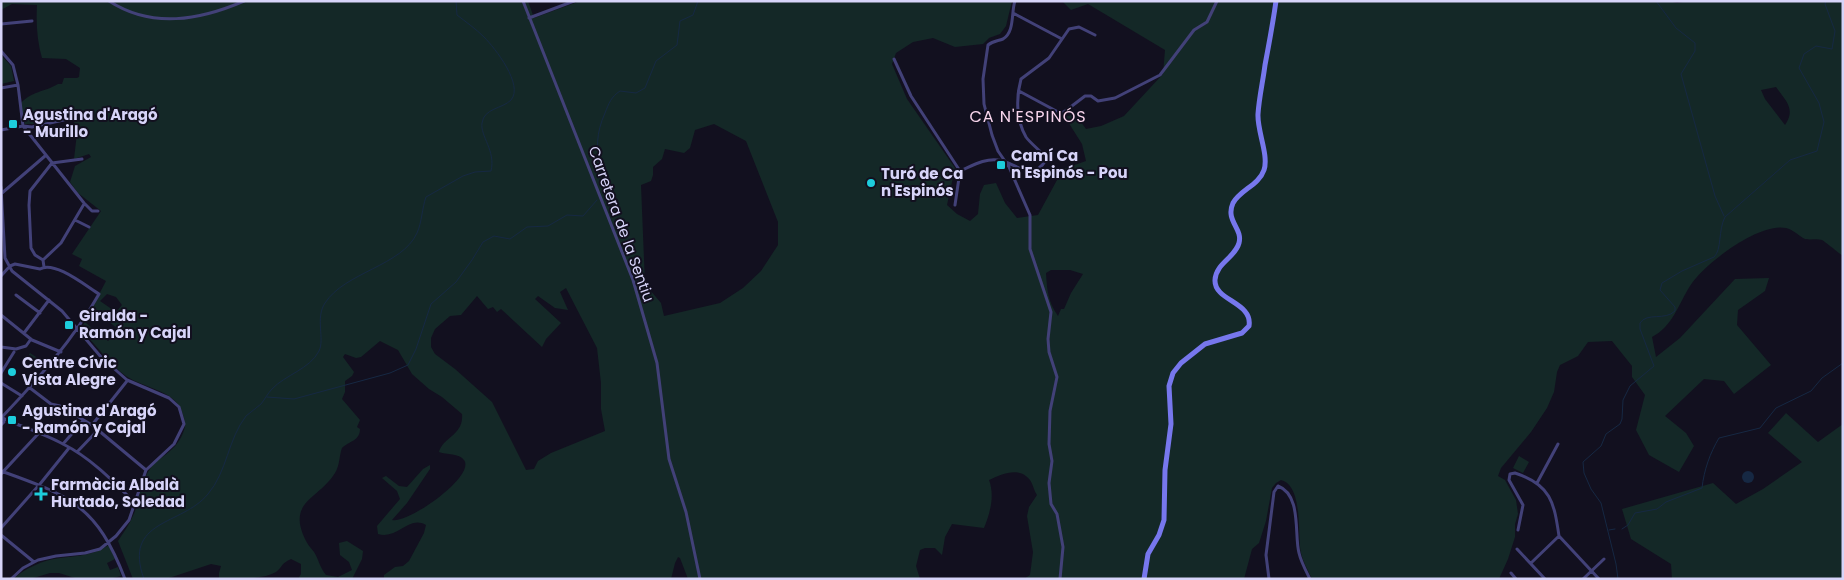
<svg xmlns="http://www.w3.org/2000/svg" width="1844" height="580" font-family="Poppins,sans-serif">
  <rect width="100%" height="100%" fill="#12101f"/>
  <path fill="#142827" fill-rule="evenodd" d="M1,1H528L534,18L580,1H1012L1006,26L1000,34L989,38L983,44L955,47L933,38L913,42L896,53L892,64L907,99L955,168L947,205L957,214L970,221L978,214L980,194L984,185L996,183L1005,203L1017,218L1038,215L1063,169L1086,161L1082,144L1065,117L1075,114L1086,129L1101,126L1124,116L1163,74L1165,50L1088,4L1071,10L1062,1H1668L1677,3L1688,1H1843V256C1839,253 1824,241 1822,240C1816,238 1808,241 1803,238C1797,234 1793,230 1786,228C1759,222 1704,264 1690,286C1678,305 1673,326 1652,337L1656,357L1680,338L1735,279L1769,278L1765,291L1738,310L1737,325L1771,365L1734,394L1724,381L1704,379L1665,416L1686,433L1694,446L1679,472L1649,455L1636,430L1645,395L1632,377V366L1612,341L1588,342L1578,356L1560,365L1557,372L1554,392L1547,408L1531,432L1501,468L1498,476L1505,480L1516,500L1518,514L1515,524V537L1508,559L1499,579H1312C1308,570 1303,562 1301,553C1297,536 1304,486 1281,480L1276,483L1272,488L1266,521L1259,543L1252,549L1244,579H1024L1030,575L1033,552L1027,516L1029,507L1037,495C1034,491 1033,484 1030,480C1019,466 1002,474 989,480C995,496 990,513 984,528L952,524L945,537L942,555L935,548H925L920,550L916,566L920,579H688L680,558L678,557L675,563L671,579H384V575L395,567L403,566L409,561L424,533L426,525C408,515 398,540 378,534L377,526L400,499L397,491L382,478L386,476L399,486L407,487L423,469L430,465V469L407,503L392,520C408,524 476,476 464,460C459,453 447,455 439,452C443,437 464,435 462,414L442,397L429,389L412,374L398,350L380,341L361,357L356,358L345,354L343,357L354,372L352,376L345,381V392L342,399L360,420L357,427L360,429C360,441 349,441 342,448C339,456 340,465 335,473C319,499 287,501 305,539C307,544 311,548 314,552C319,560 320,568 326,575L338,577L352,570L349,562L340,555L339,543L347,541L363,551L362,559L352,579H298L301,574V564L291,559C280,564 283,567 276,572C261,580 237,579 219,579V573L221,566L211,564L166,579H133L118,541C124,532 131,522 135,511C139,498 141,484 148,472C158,455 174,455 183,433C186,426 185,421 183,415C177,390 145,389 126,376C110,365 95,344 81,329L106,281L79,266L82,259L72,254L101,211L78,193L70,182L75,166L91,157L89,154L74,159L77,133L74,121L78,114L39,124H25L20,104C33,90 43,93 58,84H62L64,78H77L79,77L80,68L66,59L42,58C37,41 36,23 37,5L12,4L1,10ZM1776,87C1786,101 1796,109 1785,125L1765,99L1761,90ZM714,124L746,141L778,222V245L761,271L743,288L720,303L664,316L661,303L645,284L641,185L651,181L653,175V167L662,159L665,149L684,153L690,148L695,130ZM1051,270H1070L1083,274L1071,293L1064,309H1061L1058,316C1048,302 1047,290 1046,273ZM566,288L597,348L601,383V409L605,431L551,453L538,461L534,469L526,470L492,402L455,369L435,354L431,347V338L435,329L450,316L461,315L477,296L488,309L493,307L497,312L501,309L542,347L546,339L561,323L535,299L538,296L555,308L568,310L560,292ZM107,294L116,297L122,305L116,312L100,301ZM95,310L119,330L108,341L86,323Z
    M1,55L11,66L14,81L1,84Z
    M30,353L44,362L40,369L26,360Z
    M1786,413L1818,442L1843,424V579H1672L1671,564L1631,539L1622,509L1713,483L1736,504L1763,489L1802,462L1768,433Z
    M1519,456L1529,462L1523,473L1513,468Z
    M109,545L115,559L107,563L110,570L118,567L121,576L109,579H78L59,573H50L30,579H13C26,568 43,560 60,558C78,556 94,555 109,545Z"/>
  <path fill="#162843" d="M1742 477a6 6 0 1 1 12 0a6 6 0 1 1-12 0Z"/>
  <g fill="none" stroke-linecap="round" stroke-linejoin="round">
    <path stroke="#162843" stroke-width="1" d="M1656,1L1676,28L1695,43V51L1681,74L1715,196L1724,216
      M604,193C605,184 602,179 600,170C596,149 596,133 605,113C609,103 611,97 620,91L636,93L645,88L656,61L677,45L680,21L693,15L698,1
      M267,397L294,399L390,373L408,365L416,349L431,304L456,282L472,260L483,242L494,236L510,239L527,227L548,226L567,215L583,216L597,200
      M1622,529L1628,525L1635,513L1657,509L1666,502L1702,488C1704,470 1710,453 1719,438L1760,428L1776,408L1811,391L1822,378L1843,363
      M1609,530L1615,529
      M144,579C122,519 182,526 208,494C227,472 228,439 246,416C251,412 256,408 261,404C265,399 268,393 272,389C285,375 310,369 319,351C325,339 315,318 325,303C345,272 402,266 417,233C422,222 422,208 426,197L463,176L475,172L491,171C496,151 480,136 482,123C484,108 502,109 511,100C524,85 495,48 484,37C476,29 466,22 457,15L456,1
      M1618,579L1616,564L1601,503L1591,489L1584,473L1583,462L1601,446L1606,434L1620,424L1622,419L1623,400L1630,386L1654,366L1640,329V323C1647,312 1665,321 1675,311V307L1660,290L1662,283L1682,271L1714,257C1722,250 1718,230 1725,217L1790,160L1817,151L1824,122L1819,103L1799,68L1804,54L1816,46L1832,49L1835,31L1825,4L1826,1"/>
    <path stroke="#424178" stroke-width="3" d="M109,1C152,29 200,20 244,1
      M523,1L633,280L657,363L669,459L686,512L700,579
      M1015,1C1011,12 1015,32 1003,39C998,41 993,41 988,45L983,79L984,104L992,135L998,151L1009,167L1030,215V249L1051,312L1048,339L1049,352L1057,377L1050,411L1049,444L1052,461L1049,483L1051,504L1057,514L1063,547L1060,579
      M1013,13L1062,39
      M529,18L574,1
      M1,24L32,21
      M1,51L13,65L18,85L23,126
      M894,59L911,96L960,171L955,205
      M1,88L18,85
      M1019,91L1060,113L1064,112L1085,96H1091L1098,101L1115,98L1160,75L1194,30L1207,22L1217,1
      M23,126L84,203L92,211H98
      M1,130L23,126L32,127L77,117
      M960,171C972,166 985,158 998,160C1011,161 1028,178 1040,167C1044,164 1045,162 1045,157C1040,150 1031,144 1026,137C1016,120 1016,97 1021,79L1049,58L1069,29L1079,27L1095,35
      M1,187L5,258L12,271L62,311L101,357L127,380L169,398L179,407L184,424L174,444L146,470L129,520L116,536L100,549L85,553L56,556L38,560L23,568L11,579
      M2,193L45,156
      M75,220L89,227
      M43,260L35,255L31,248L29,205L30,191L52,163L82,159
      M44,267L43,260L61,243L84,204
      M1,276L10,266L15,264L40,269C54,260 86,286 99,294C73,340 39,378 2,417
      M16,295L40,313
      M1,315L32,340L61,352
      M24,333L49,300
      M1,347L16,349L26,346L31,339
      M1,373L14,352
      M1,383L22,396
      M30,388L51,404L60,406L92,425L146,470
      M1,417L9,421C26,428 46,435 63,444C91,458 113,481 135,503
      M1,425L4,422L3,418
      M92,425L127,381
      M63,444L83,421
      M77,452L98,430
      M1,471C71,496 97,506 125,579
      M1,474L38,434
      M1537,483L1558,444
      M1,528L40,484L69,448
      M1518,530L1523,505L1509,480L1510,474L1515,473C1551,485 1554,502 1559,536
      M1,535L34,562
      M1559,536L1599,579
      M1517,549L1545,579
      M1531,563L1559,536
      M1511,573L1516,579
      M1269,579L1266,555L1274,492L1278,486C1302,495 1294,535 1299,553C1301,562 1306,571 1310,579
      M1583,579L1604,559"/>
    <path stroke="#7777ed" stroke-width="5" d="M1144,579L1148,554L1159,535L1164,520L1165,470L1171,424L1169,386L1173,373L1181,363L1205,344L1242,333L1249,326C1253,302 1214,301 1215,280C1216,263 1235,258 1239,243C1243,228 1225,221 1233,203C1240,190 1259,185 1264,170C1269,155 1257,131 1258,114C1259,98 1263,81 1265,65C1269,44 1273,23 1276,1"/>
  </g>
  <g fill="#1dcddc" stroke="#12101f" stroke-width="2">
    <rect x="8" y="119" width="10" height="10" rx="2.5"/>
    <rect x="996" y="160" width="10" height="10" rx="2.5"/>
    <circle cx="871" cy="183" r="5"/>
    <rect x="64" y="320" width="10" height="10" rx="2.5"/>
    <circle cx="12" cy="372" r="5"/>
    <rect x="7" y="415" width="10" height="10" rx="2.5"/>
    <path d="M38.5 486.5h5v5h5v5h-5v5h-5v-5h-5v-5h5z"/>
  </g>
  <g text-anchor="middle" stroke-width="4" stroke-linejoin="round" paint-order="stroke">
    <g font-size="15" font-weight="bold" fill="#d7d4f9" stroke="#12101f" text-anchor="start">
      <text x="23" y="120">Agustina d'Aragó<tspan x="23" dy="17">- Murillo</tspan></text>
      <text x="1011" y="161">Camí Ca<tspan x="1011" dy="17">n'Espinós - Pou</tspan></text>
      <text x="881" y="179">Turó de Ca<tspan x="881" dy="17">n'Espinós</tspan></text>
      <text x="79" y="321">Giralda -<tspan x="79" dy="17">Ramón y Cajal</tspan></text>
      <text x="22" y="368">Centre Cívic<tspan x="22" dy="17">Vista Alegre</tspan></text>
      <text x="22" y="416">Agustina d'Aragó<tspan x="22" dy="17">- Ramón y Cajal</tspan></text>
      <text x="51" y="490">Farmàcia Albalà<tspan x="51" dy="17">Hurtado, Soledad</tspan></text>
    </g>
    <g font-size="15" fill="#d7d4f9" stroke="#12101f">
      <text transform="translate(621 224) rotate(70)" y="5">Carretera de la Sentiu</text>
    </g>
    <g font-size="16" letter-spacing="1" fill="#f9d6ed" stroke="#12101f">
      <text x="1028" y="122">CA N'ESPINÓS</text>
    </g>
  </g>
  <rect width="1844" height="580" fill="none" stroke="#d7d4f9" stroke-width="5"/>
</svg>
